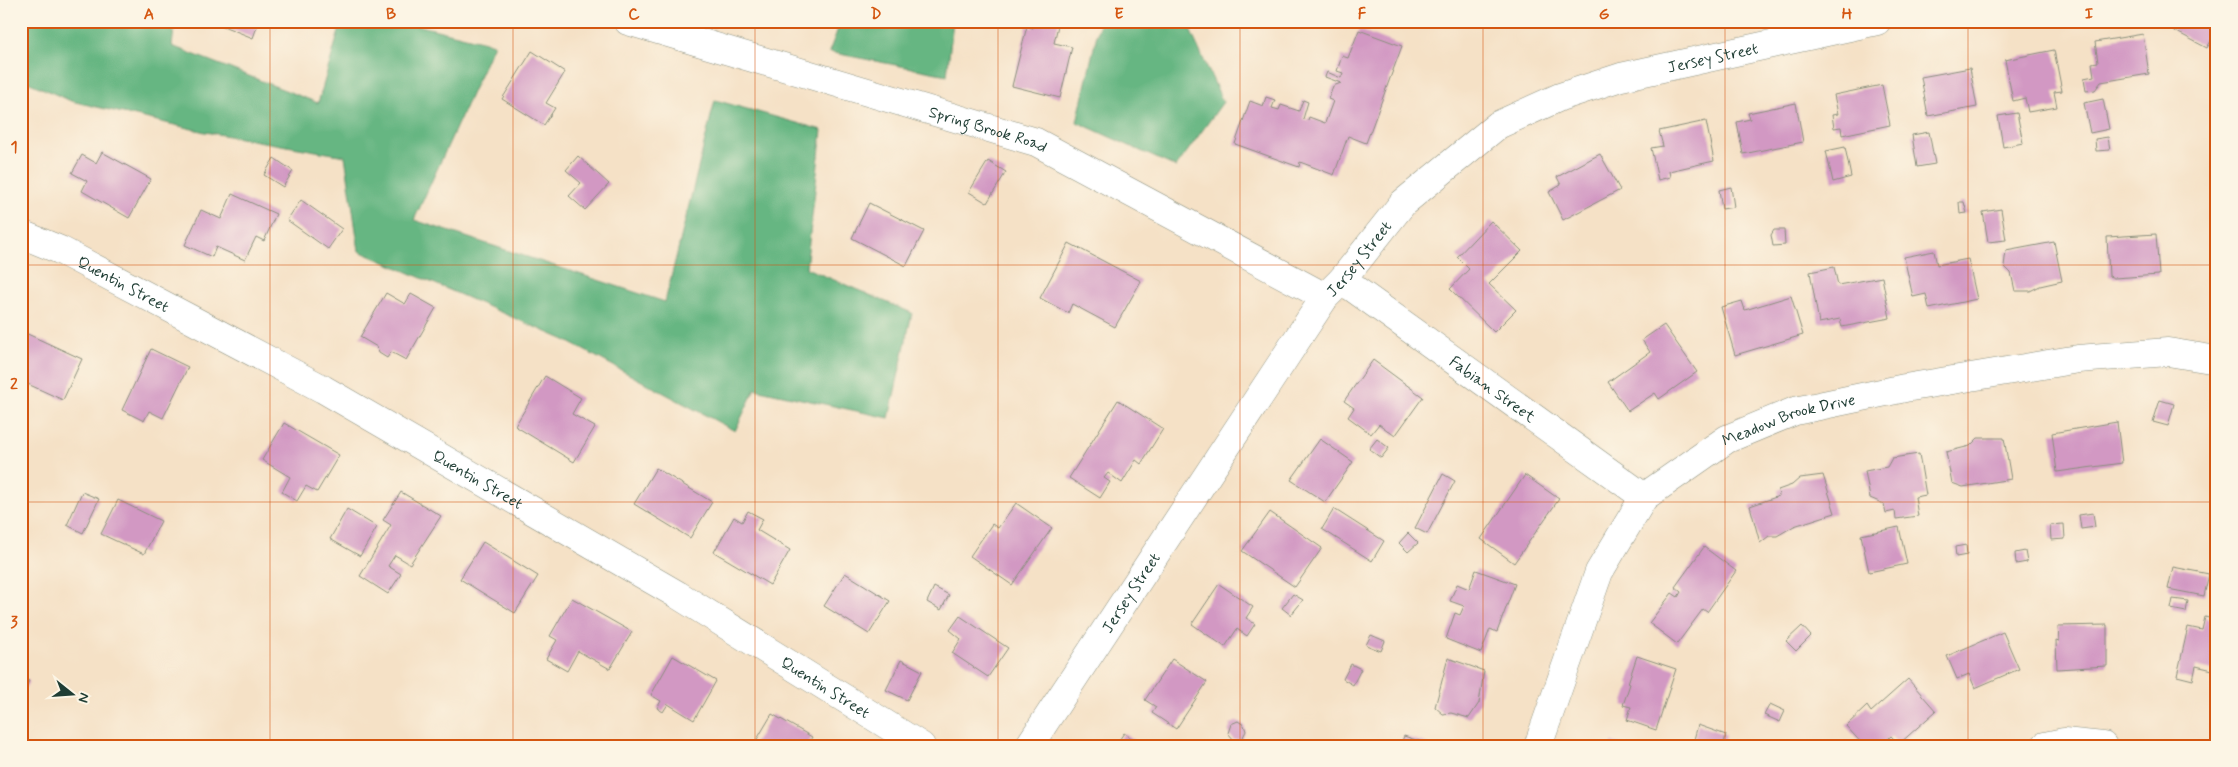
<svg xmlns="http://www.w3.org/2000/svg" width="2238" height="767" font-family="Mynerve,sans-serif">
  <rect width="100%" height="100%" fill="#fcf5e5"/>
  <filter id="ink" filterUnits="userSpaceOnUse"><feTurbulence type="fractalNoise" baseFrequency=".02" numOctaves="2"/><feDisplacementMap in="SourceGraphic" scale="10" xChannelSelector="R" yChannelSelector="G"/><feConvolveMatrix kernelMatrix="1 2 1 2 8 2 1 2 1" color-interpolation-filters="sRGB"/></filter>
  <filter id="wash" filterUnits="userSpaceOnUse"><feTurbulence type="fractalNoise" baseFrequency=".0096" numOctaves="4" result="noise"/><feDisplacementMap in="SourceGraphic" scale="20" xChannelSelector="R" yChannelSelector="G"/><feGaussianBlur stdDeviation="1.12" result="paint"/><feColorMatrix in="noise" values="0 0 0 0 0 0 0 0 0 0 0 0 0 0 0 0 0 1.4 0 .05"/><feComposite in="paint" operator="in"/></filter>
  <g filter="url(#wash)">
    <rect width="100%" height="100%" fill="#f5e1c6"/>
    <path fill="#66b682" stroke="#427a5b" d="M21,21H175L172,46L318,103L342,21H400L494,44L414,220L665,302L715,100L822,130L806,268L912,313L889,418L755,389L735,431L565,340L359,251L345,156L205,132L71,101L21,79Z
      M841,21H953L947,75L829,52Z
      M1100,21H1186L1223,102L1176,167L1077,122Z"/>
    <g id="blocks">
      <path fill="#d298c3" d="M219,21H259L253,38L218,24Z
        M266,21H277L276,25Z
        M962,21H975L974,26Z
        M1035,21H1059L1054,43L1072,47L1060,98L1012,86L1027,26L1033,28Z
        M2177,21H2217V30L2207,48L2173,30Z
        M1359,30L1402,46L1366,143L1348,136L1334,175L1300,162L1299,167L1235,144L1250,101L1263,106L1266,97L1275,100L1272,108L1279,110L1281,105L1299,111L1303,100L1308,102L1303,119L1308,120L1309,117L1325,123L1333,101L1328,99L1333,86L1341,83L1325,77L1327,72L1341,78L1343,73L1337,71L1342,56L1348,58Z
        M2143,34L2149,74L2101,82L2095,90L2086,91L2084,78L2094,76L2092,63L2098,62L2095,42Z
        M2054,50L2062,91L2054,92L2057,107L2028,112L2025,98L2013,101L2005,60Z
        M532,51L565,72L546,103L555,108L544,125L502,99Z
        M1970,68L1977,107L1928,116L1921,77Z
        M1882,85L1890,125L1842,135L1841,127L1834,128L1832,115L1838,114L1834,95Z
        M2103,99L2109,129L2090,133L2084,103Z
        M1796,103L1803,142L1743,154L1737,122L1750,119L1748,113Z
        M2017,113L2023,143L2003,147L1998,116Z
        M1706,121L1714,161L1669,171L1670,177L1658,180L1651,148L1663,146L1659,131Z
        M1929,132L1935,164L1917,167L1912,135Z
        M2108,137L2110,150L2096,151L2095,139Z
        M1845,147L1851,177L1833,182L1826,151Z
        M102,152L151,179L129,218L82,191L87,181L72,173L82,155L96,163Z
        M1600,154L1620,190L1563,220L1549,192L1561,185L1557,177Z
        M578,156L609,184L585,210L569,196L581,183L566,170Z
        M274,158L293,171L283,187L264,175Z
        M988,161L1006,172L987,203L969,192Z
        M1731,187L1734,207L1722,209L1719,190Z
        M232,194L276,214L264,241L256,237L245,260L216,247L212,257L185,245L201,210L221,219Z
        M301,200L342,229L328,249L287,220Z
        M1959,202H1964L1967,213L1960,214Z
        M869,203L924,231L906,266L852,238Z
        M2001,209L2006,240L1988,242L1983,212Z
        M1491,221L1522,251L1489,284L1516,310L1494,332L1450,289L1469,269L1457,257Z
        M1774,230H1784L1785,245L1773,246L1771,235Z
        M2156,234L2159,275L2114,278L2109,276L2107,237Z
        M2054,242L2062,281L2040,286L2030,291H2015L2011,273L2004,266L2006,251Z
        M1069,243L1141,281L1115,327L1072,304L1068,313L1040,298Z
        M1934,251L1937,265L1968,259L1977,299L1929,309L1926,294L1913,297L1904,257Z
        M1834,267L1838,285L1882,277L1890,318L1842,327L1840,319L1819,323L1810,272Z
        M386,293L405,304L411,294L436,308L406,360L391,352L387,358L379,353L377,347L360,337Z
        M1791,296L1803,335L1735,355L1721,307L1742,301L1745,310Z
        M1664,325L1697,372L1659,399L1655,393L1628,411L1608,382L1650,352L1642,340Z
        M21,331L82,359L63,400L21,381Z
        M151,349L188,367L163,418L149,411L144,421L122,410Z
        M1373,360L1423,397L1395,436L1379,424L1371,434L1348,417L1354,408L1344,401Z
        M545,376L581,398L572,414L595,427L574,462L515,426Z
        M1118,400L1163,429L1141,464L1136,460L1122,483L1108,473L1104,478L1110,482L1100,498L1069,478Z
        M2160,400L2174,404L2168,426L2153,422Z
        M2117,422L2122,463L2057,472L2052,433Z
        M284,423L339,455L317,492L306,486L297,501L282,492L290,477L262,460Z
        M1978,438H2004L2011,479L1963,487L1952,483L1946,452L1970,446Z
        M1320,439L1353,462L1325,502L1291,480Z
        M1377,439L1389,448L1381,458L1369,449Z
        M1919,454L1926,495L1915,497L1918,516L1896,519L1895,511L1886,513L1884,504L1870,498L1865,471L1887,467L1892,458Z
        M656,468L712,502L690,538L634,504Z
        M1443,474L1455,481L1427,534L1415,528Z
        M1525,475L1559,499L1514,563L1481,539Z
        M1823,475L1835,513L1794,526L1777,536H1769L1760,543L1750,506L1779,496L1778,490L1792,485L1800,478Z
        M82,492L99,499L83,533L67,525Z
        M401,492L441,516L410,564L395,555L388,566L401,574L388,594L360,576L391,525L383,520Z
        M118,500L161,521L144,554L101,534Z
        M1016,503L1052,528L1012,585L970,556L992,524L998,528Z
        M347,509L377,527L360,556L330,539Z
        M1334,509L1384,541L1372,561L1322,529Z
        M748,511L763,519L757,530L790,550L770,585L714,552L734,517L742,522Z
        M1270,512L1322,548L1295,587L1242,551Z
        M2093,513L2095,527L2081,529L2079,515Z
        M2064,524L2065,539L2051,540L2050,525Z
        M1899,527L1907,564L1869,572L1861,535Z
        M1408,533L1418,543L1408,552L1399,543Z
        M483,542L538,576L515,613L460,579Z
        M2216,543H2217V576L2211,575Z
        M1966,545L1967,555L1956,557L1955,547Z
        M1704,547L1736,571L1707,612L1703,609L1677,644L1649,623L1672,593L1678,597L1681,592L1675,587Z
        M2025,551L2027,562L2016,564L2015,553Z
        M2173,567L2209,574L2204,596L2168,589Z
        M1476,570L1515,584L1497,632L1490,629L1481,653L1446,639L1455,613L1460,615L1464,606L1450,601L1457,584L1469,589Z
        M845,573L890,601L869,634L824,606Z
        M1219,584L1253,607L1246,618L1255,624L1247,636L1237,629L1225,647L1192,624Z
        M934,587L949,595L941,610L927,602Z
        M1293,594L1303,600L1291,615L1282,608Z
        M572,598L632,632L610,669L578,651L567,671L546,659L557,640L550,636Z
        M2173,599L2188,601L2186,612L2171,609Z
        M960,616L1008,648L988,677L952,653L961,639L950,630Z
        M2205,617L2217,620V671L2196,666L2193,680L2177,676L2188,627L2202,630Z
        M2107,625V666L2057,669L2056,640L2059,641L2058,626Z
        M1802,626L1811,636L1796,651L1786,641Z
        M2003,632L2019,669L1975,688L1969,674L1957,679L1947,656Z
        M1371,635L1385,641L1381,651L1366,645Z
        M673,656L716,681L694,720L668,704L663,712L657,708L661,701L651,695Z
        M1637,656L1676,669L1656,730L1627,720L1631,707L1623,705L1630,684L1628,683Z
        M1448,658L1484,671L1479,703L1469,718L1451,713L1443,714L1435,707Z
        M1172,659L1207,682L1176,729L1152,713L1156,707L1145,700Z
        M901,660L922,671L907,700L886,690Z
        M1351,664L1361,669L1353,685L1343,679Z
        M21,677L29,681L21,696Z
        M1908,679L1936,711L1899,744L1891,736L1881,746H1864L1846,726L1867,706L1871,712Z
        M1770,704L1785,711L1780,722L1764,715Z
        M772,714L812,737L807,746H753Z
        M1238,721L1244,725L1246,731L1242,739L1234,740L1228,733L1231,724Z
        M1698,725L1726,735L1723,746H1701L1693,743Z
        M1124,733L1143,746H1115Z
        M1404,736L1431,745V746H1400Z
        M1612,742L1625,745V746H1611Z"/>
    </g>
  </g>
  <g filter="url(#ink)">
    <use href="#blocks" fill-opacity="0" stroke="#8a8f7d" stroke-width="1"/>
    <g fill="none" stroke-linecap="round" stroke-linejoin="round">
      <defs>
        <g id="street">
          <path id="s1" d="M628,21L1036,142L1325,297"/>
          <path id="s2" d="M21,234L60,250L323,389L678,595L921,746"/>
          <path id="s3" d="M1342,280L1644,497"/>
          <path id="s4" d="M1029,746L1325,297L1342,280L1403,203L1498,125L1560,97L1621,77L1877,21"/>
          <path id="s5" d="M1538,746L1599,572L1644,497L1727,439L1795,411L1905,388L2078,359L2168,352L2217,360"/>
          <path d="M2045,746L2064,742L2103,746"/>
        </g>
      </defs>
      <use href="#street" stroke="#8a8f7d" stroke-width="29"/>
      <use href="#street" stroke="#fff" stroke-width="28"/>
    </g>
  </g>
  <path fill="none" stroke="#d45610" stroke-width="1" stroke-opacity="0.55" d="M270,21V746M513,21V746M755,21V746M998,21V746M1240,21V746M1483,21V746M1725,21V746M1968,21V746M21,265H2217M21,502H2217"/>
  <g text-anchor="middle" stroke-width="4" stroke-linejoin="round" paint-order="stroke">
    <g font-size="16" fill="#1f3d34" stroke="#fcf5e5">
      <text dy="6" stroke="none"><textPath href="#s4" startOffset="1009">Jersey Street</textPath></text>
      <text dy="6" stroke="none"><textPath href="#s1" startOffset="376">Spring Brook Road</textPath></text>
      <text dy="6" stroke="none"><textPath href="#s4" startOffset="589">Jersey Street</textPath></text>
      <text dy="6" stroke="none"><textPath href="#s2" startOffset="114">Quentin Street</textPath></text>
      <text dy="6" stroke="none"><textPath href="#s3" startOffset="186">Fabian Street</textPath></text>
      <text dy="6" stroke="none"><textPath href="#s5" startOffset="438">Meadow Brook Drive</textPath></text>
      <text dy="6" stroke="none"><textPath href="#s2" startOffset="519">Quentin Street</textPath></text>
      <text dy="6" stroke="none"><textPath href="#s4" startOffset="184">Jersey Street</textPath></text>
      <text dy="6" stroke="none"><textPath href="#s2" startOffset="924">Quentin Street</textPath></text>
    </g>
  </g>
  <rect width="2238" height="767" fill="none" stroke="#fcf5e5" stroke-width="55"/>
  <g transform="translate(72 694) rotate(107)" stroke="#fcf5e5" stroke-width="4" paint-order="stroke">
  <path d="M0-4L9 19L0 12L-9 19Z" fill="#1f3d34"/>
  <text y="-8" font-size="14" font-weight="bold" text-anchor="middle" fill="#1f3d34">N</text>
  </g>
  <rect x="28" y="28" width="2182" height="712" fill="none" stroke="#d45610" stroke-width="2"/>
  <g font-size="16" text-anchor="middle" font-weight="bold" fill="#d45610">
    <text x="149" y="19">A</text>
    <text x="391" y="19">B</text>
    <text x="634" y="19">C</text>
    <text x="876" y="19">D</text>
    <text x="1119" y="19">E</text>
    <text x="1362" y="19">F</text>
    <text x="1604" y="19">G</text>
    <text x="1847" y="19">H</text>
    <text x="2089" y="19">I</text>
    <text x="14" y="152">1</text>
    <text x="14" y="389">2</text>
    <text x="14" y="627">3</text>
  </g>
</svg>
